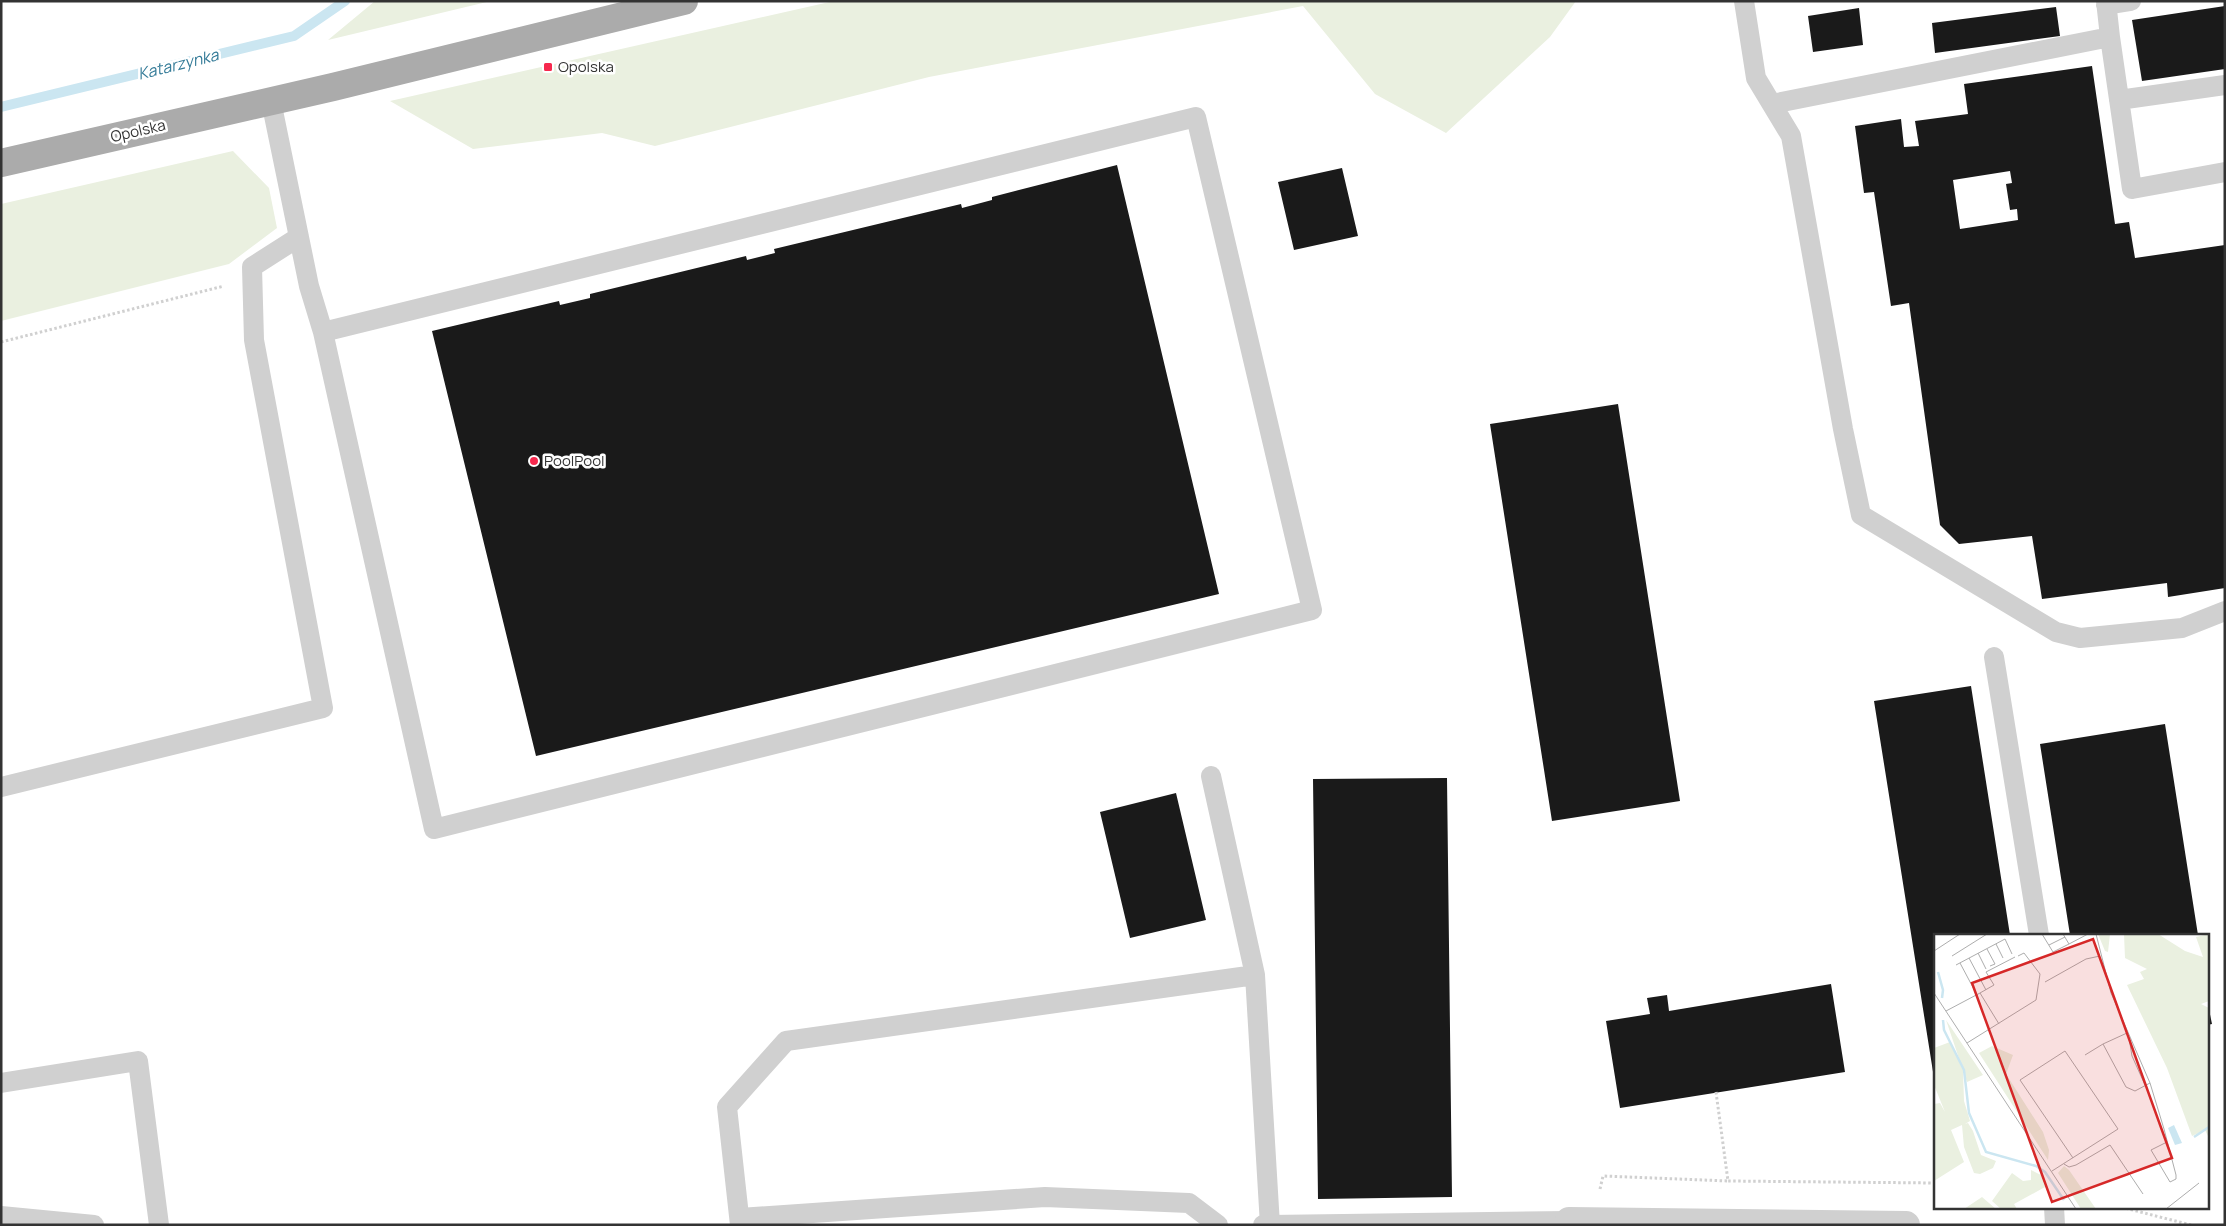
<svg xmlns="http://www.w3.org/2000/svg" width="2226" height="1226" font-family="Manrope,sans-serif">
  <rect width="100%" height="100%" fill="#fff"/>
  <path fill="#eaf0e0" d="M375,1H491L328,40Z
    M834,1H1576L1550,37L1446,133L1375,94L1303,6L929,77L655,146L602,133L473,149L390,101Z
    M233,151L269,188L277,228L229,264L1,321V204Z"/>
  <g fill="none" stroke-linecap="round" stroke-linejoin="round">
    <path stroke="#cbe6f1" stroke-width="10" d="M1,107L294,36L345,1"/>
  </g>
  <path fill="#1a1a1a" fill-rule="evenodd" d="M2225,6V69L2142,81L2132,20Z
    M2056,7L2060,36L1935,53L1932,23Z
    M1859,8L1863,45L1813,52L1808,16Z
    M2092,66L2115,224L2129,222L2135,258L2225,245V588L2168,597L2167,583L2042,599L2032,536L1959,544L1940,525L1909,303L1891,306L1874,192L1864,193L1855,126L1901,119L1904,147L1919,146L1915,121L1968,114L1964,84ZM2010,171L2012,183L2006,184L2010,210L2017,209L2018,220L1960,229L1953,180Z
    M1117,165L1219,594L536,756L432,331L559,301L560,305L590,298V294L746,256L747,260L775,253L774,249L961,204L962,208L992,200V197Z
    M1342,168L1358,236L1294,250L1278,182Z
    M1618,404L1680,801L1552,821L1490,424Z
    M1971,686L2010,935H1935L1934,1078L1874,701Z
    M2165,724L2198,935H2070L2040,744Z
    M1447,778L1452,1197L1318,1199L1313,779Z
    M1176,793L1206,920L1130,938L1100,812Z
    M1831,984L1845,1072L1620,1108L1606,1021L1650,1014L1647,998L1667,995L1669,1011Z
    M2207,1000L2212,1024L2207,1025Z"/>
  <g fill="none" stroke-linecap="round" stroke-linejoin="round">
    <path stroke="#d0d0d0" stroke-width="3" stroke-dasharray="2.5 2.5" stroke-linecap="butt" d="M1,342L224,286
      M1716,1092L1728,1181L1935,1183
      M1600,1189L1603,1176L1728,1181
      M2121,1207L2191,1225"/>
    <path stroke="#d0d0d0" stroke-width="20" d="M1744,1L1756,78L1791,136L1843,429L1861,515L2056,632L2080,638L2182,628L2225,611
      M2106,1L2110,37
      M2106,5L2131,1
      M2119,100L2225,85
      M271,101L309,286L323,332L434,829L1312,610L1196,117L323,332
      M1772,104L2110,37L2132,189L2225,172
      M1994,657L2039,935
      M1211,776L1255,975
      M1,787L323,708L254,340L252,267L299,237
      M1,1083L138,1061L159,1225
      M2054,1207L2055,1225
      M1,1216L94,1225
      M740,1218L1045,1197L1189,1203L1218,1225
      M740,1225L727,1107L786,1041L1255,975L1270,1225
      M1263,1225L1569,1221"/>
    <path stroke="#d0d0d0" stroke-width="28" d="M1569,1221L1906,1225"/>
    <path stroke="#ababab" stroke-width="28" d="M1,163L333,87L684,1"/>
  </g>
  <g fill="#f6284d" stroke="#fff" stroke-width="2">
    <rect x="543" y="62" width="10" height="10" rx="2.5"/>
    <circle cx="534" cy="461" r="5"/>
  </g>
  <g text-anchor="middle" stroke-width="5" stroke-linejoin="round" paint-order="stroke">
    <g font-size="15" fill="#333" stroke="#fff" text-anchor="start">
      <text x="558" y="72">Opolska</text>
      <text x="544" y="466">PoolPool</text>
    </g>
    <g font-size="15" fill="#333" stroke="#fff">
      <text transform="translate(138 131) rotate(-13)" y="5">Opolska</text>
    </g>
    <g font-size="16" font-style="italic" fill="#347b98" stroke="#fff">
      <text transform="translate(178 64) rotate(-14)" y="6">Katarzynka</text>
    </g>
  </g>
  <g transform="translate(1934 934)">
    <rect width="275" height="275" fill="#fff"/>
    <path d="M164,0H176L174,18L171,17ZM190,0H224L251,17L269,23L262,3L275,0V67L267,70L275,74V204L271,196L258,202L233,134L193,51L210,45L206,38L213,35L191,24ZM12,86L49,141L33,148ZM16,108L29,136L30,167L36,187L31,190L34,189L39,197L47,221L62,227L59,234L46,240L40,239L30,213L28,191L17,196L30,228L0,247V170L6,169L11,178L0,151V114ZM58,112L79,121L72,140L109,198L115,216L114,226L45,119ZM130,232L135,236L162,275H147L124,239ZM97,236L107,241L111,253L80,270L83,275H67L58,267L78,239L89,247L97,246ZM48,263L62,275H30Z" fill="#eaf0e0"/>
    <path d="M240,191L248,209L241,211L234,194Z" fill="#cbe6f1"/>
    <path fill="none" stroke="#cbe6f1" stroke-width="2.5" d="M4,38L9,56L8,64M9,86L10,96L30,136L35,179L52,218L102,232L111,238L130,266M260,203L275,193"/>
    <path fill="none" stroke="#adadad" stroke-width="1" d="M108,0L119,18L135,10L129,0M162,0L177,59L216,149L201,157L192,153L169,110L193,99M62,10L69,24M135,10L154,0M115,11L131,3M53,15L61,30L56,32M0,17L26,0M44,19L52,35M18,22L53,0M35,24L52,56M26,29L43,61M22,31L71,5L78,20M111,48L152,25L166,22M0,59L142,275M12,77L46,59M65,90L46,59L60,51L52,38L81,23M195,104L198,122L211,151M33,109L102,66L106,40L90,19L84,22M151,121L169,110M216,149L230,195L242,241V245L236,248L217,216L233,208M130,230L135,233L142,231L176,211L209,260M118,237L184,195L131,117L86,146L139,224M232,275L265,249"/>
    <path fill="#d62828" fill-opacity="0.15" stroke="#d62828" stroke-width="2.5" d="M159,5L238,224L118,268L38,49Z"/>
    <rect width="275" height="275" fill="none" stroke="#333" stroke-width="2.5"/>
  </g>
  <rect width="2226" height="1226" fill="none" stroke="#333333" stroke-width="5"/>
</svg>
